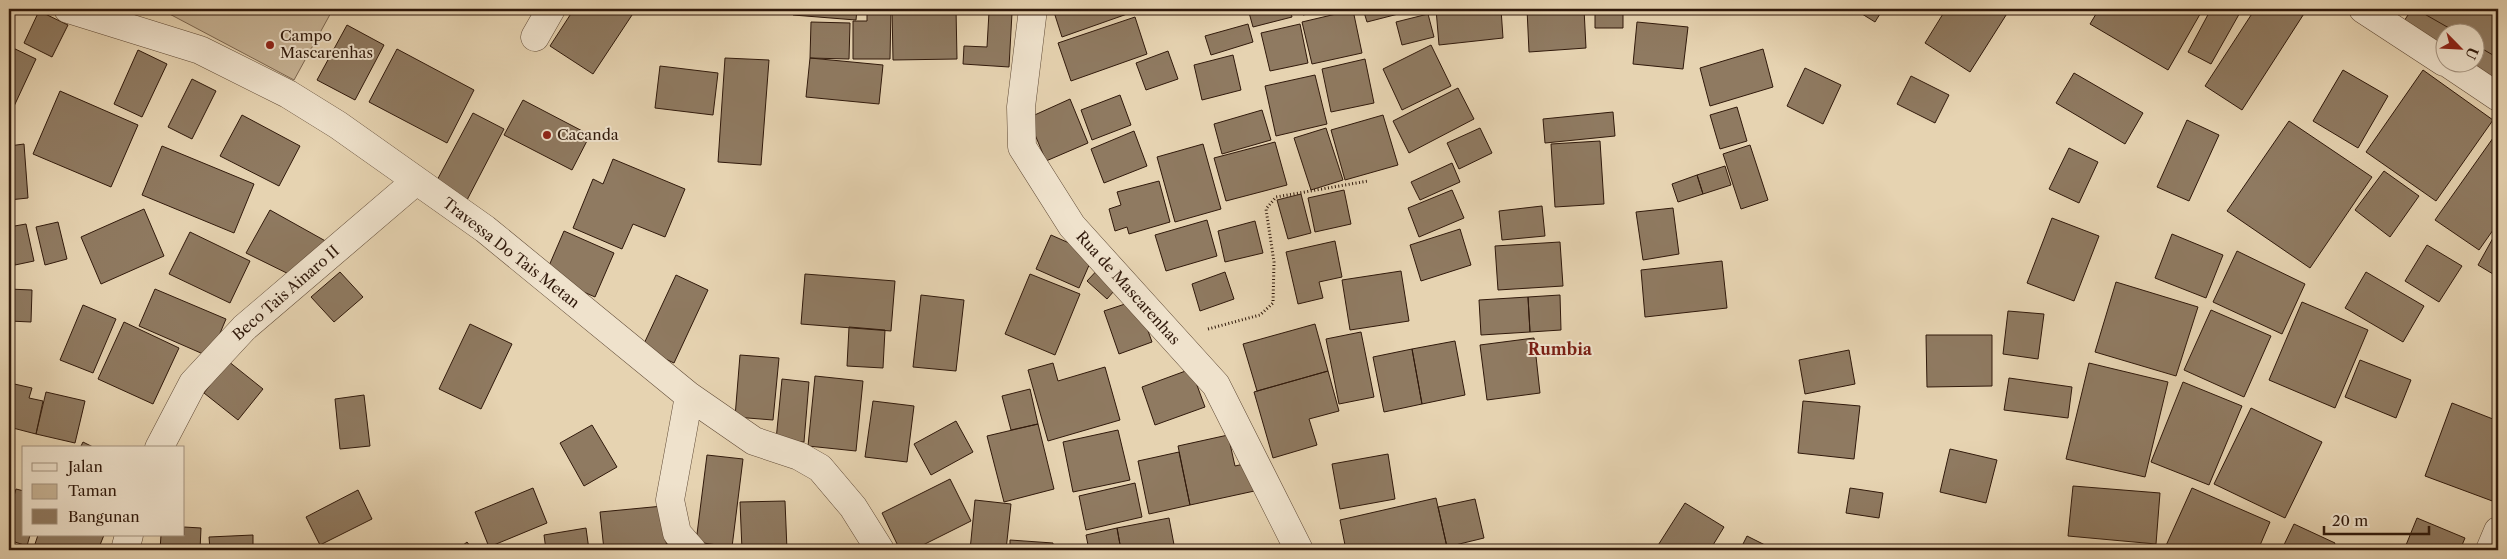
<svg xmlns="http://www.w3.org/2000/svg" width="2507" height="559" font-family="'Libre Caslon Text',serif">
  <rect width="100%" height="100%" fill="#e6d3b1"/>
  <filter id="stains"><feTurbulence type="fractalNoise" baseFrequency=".004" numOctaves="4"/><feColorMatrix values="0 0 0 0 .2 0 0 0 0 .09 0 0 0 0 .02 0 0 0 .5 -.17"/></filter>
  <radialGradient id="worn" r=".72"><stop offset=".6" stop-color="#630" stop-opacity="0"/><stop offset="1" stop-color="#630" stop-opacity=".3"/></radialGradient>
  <path fill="#c7b395" stroke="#7c6650" d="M163,9H333L294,80L162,10Z"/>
  <path fill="#8f7a61" stroke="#30190b" d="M574,9H636L593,74L550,46Z
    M794,9H857L856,20L793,15Z
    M867,9H891L890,59H853V21H867Z
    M892,9H956L957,59L893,60Z
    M1053,9H1129L1130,13L1062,37Z
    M1248,9H1290L1292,17L1253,27Z
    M1301,9H1330L1303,15Z
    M1363,9H1405L1406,12L1367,22Z
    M1436,9H1501L1503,38L1439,45Z
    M1527,9H1584L1586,48L1529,52Z
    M1595,9H1623V28H1595Z
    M1854,9H1883L1875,22Z
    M1946,9H2004L2008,12L1970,72L1925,43Z
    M2099,9H2203L2168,70L2090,24Z
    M2211,9H2242L2211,64L2188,52Z
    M2255,9H2307L2242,110L2205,86Z
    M2412,9H2498V82L2468,62H2474V32H2444V47L2404,21Z
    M2423,9H2498V58L2474,44V32H2456L2421,12Z
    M1353,10L1362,53L1312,64L1302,22Z
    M39,11L68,25L52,57L24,43Z
    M989,12L1012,13L1009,67L963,64L964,46L987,47Z
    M1428,14L1434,37L1402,45L1396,22Z
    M1135,17L1147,54L1071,81L1058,43Z
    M811,22L850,23L849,59L810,58Z
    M1637,22L1688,27L1683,69L1633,64Z
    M1248,24L1253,42L1211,55L1205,36Z
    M1300,24L1308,63L1270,71L1261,33Z
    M347,25L384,45L355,100L317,80Z
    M1431,45L1451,86L1402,110L1383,69Z
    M9,46L36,59L9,117Z
    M397,49L474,90L447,143L369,102Z
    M1763,49L1773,87L1710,106L1700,68Z
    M138,50L167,64L142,117L114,104Z
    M1168,51L1178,79L1146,90L1136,63Z
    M1233,55L1241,90L1202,100L1194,65Z
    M725,58L769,60L761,165L718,162Z
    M810,58L883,65L879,104L806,97Z
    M1365,59L1374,103L1331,112L1322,69Z
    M660,66L718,73L713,115L655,108Z
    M1805,68L1841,85L1823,124L1787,106Z
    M2343,70L2388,96L2358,148L2313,121Z
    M2423,70L2493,120L2436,201L2366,152Z
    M2074,73L2143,113L2125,144L2056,103Z
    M1315,75L1327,124L1276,136L1265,86Z
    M1911,76L1949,95L1935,123L1897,104Z
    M192,79L216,91L192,139L168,127Z
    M1458,88L1474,119L1409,153L1393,121Z
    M60,91L138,125L111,187L33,154Z
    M1120,95L1131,125L1092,140L1081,110Z
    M1070,99L1088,143L1046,161L1028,118Z
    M523,100L590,135L572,170L504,135Z
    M1737,107L1747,141L1720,149L1710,115Z
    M1262,110L1271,140L1222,154L1214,124Z
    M1613,112L1615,136L1545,143L1543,119Z
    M473,113L504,129L467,200L435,184Z
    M242,115L300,146L279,186L220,156Z
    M1383,115L1398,165L1345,180L1331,130Z
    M2187,120L2219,135L2189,201L2157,187Z
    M2289,121L2372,177L2310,268L2227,211Z
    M1326,128L1343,180L1311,190L1294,138Z
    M1480,128L1492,153L1459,169L1447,143Z
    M1134,131L1147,166L1104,183L1091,149Z
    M2498,131V223L2479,250L2435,220Z
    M1600,141L1604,204L1555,207L1551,144Z
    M1275,142L1287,185L1226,201L1214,158Z
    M24,144L28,198L9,200V146Z
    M1203,144L1221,209L1175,222L1157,157Z
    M1750,145L1768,200L1741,209L1723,154Z
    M162,146L254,184L234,233L142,195Z
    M2069,148L2098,162L2079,203L2049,189Z
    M613,159L685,189L665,237L633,224L622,249L573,228L593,179L603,184Z
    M1452,163L1460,182L1420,200L1411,182Z
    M1725,166L1731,185L1703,194L1697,175Z
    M2384,171L2419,196L2390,237L2355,210Z
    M1697,175L1703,194L1678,202L1672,184Z
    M1159,181L1170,222L1129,234L1127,227L1115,231L1109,209L1121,205L1117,192Z
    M1344,190L1351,224L1315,232L1308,198Z
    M1452,190L1464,218L1419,237L1408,208Z
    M1301,194L1311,233L1288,239L1277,200Z
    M1542,206L1545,236L1502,240L1499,211Z
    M1673,208L1679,254L1643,260L1636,212Z
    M144,209L164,256L101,284L81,237Z
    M270,210L338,248L305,282L246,253Z
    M2052,218L2099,236L2074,301L2027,283Z
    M1207,220L1217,256L1166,271L1155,235Z
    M1255,221L1263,253L1225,262L1218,231Z
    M58,222L67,259L45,265L36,227Z
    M26,224L34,261L15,265L9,227Z
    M1460,229L1471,265L1421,281L1410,245Z
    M2498,229V277L2478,265Z
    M564,231L614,253L595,297L545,275Z
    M190,232L250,261L230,303L169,274Z
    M2172,234L2223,255L2206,298L2155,278Z
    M1051,235L1094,254L1079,288L1036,269Z
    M1335,241L1342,277L1319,282L1323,298L1298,304L1286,252Z
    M1560,242L1563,286L1498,290L1495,246Z
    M2427,245L2462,266L2439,302L2405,281Z
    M2237,251L2305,284L2282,334L2213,302Z
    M1722,261L1727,308L1645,317L1641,270Z
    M1102,265L1121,283L1107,299L1087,281Z
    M1401,271L1409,321L1350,330L1342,280Z
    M340,272L363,297L334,322L311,297Z
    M1225,272L1234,299L1200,311L1192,284Z
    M2366,272L2424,306L2403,342L2345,308Z
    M805,274L895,281L891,331L801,324Z
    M1030,274L1080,294L1055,355L1005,334Z
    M676,275L708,290L674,363L642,348Z
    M2116,282L2198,307L2176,376L2095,352Z
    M9,289L32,290L31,322L9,321Z
    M155,289L226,319L210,357L139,326Z
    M921,295L964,300L956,371L913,367Z
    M1560,295L1561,330L1530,332L1528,297Z
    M1528,297L1530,332L1481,335L1479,300Z
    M1137,300L1152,342L1119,354L1104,311Z
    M2302,302L2368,330L2335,408L2269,380Z
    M83,305L116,319L93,373L60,360Z
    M2211,310L2271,336L2244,397L2184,370Z
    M2008,311L2044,314L2038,359L2003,354Z
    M124,322L179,348L153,404L98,379Z
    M470,324L512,344L481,409L439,389Z
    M1315,324L1328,371L1257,391L1243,344Z
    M849,327L885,330L883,368L847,366Z
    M1361,332L1374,397L1339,404L1326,339Z
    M1926,335H1992V386L1927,387Z
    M1534,338L1540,393L1487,400L1480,345Z
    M1455,341L1465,395L1422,404L1412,349Z
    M1412,349L1422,404L1384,412L1373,357Z
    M1849,350L1855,384L1805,394L1799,360Z
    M740,355L779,358L773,420L735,417Z
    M2360,360L2411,380L2396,418L2345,397Z
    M228,361L263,389L238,420L204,393Z
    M1053,363L1058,381L1105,367L1120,420L1048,441L1028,370Z
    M2089,363L2168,382L2145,477L2066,459Z
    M1191,369L1205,407L1155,425L1142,387Z
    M1328,371L1339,411L1309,419L1317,445L1273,458L1254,392Z
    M815,376L863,381L856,451L808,446Z
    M2009,378L2072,387L2068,418L2004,410Z
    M782,379L809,382L804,442L776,440Z
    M2183,382L2242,406L2209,485L2151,462Z
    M10,383L32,388L29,398L43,401L36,434L9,427Z
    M1030,389L1038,424L1011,430L1002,396Z
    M46,392L85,401L75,443L36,434Z
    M364,395L370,446L340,449L335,399Z
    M873,401L914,406L907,462L865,457Z
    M1803,401L1860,406L1854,459L1798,453Z
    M2452,403L2498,421V493L2495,502L2425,476Z
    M2251,408L2322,442L2285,518L2214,484Z
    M956,421L973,452L931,475L914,444Z
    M1038,424L1054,489L1004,502L987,436Z
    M592,425L617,467L584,486L560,443Z
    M1118,430L1130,480L1073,492L1063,442Z
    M1228,435L1235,466L1253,462L1259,490L1190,505L1178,446Z
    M83,442L95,448H80Z
    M1950,449L1997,460L1986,503L1940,492Z
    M1179,452L1190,505L1149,514L1138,461Z
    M1388,454L1395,499L1340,509L1332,464Z
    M707,455L743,459L732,547L696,542Z
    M950,479L971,521L913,550H900L882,513Z
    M1135,483L1142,517L1086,530L1079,496Z
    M2073,486L2160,493L2156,544L2068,536Z
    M533,488L547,523L489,547L475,512Z
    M1850,488L1883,493L1879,518L1846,513Z
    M2192,488L2270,522L2258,550H2164Z
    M16,489L24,491V535H30L27,546L9,540V513Z
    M358,490L372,519L320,545L306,517Z
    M1436,498L1447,547L1433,550H1346L1340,520Z
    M1475,499L1484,538L1447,547L1438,507Z
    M975,500L1011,504L1006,550H970Z
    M785,501L787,550H742L740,502Z
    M1685,503L1724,527L1710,550H1655Z
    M663,506L667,550H604L600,512Z
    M1169,518L1175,550H1121L1117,528Z
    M2417,518L2465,538L2460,550H2404Z
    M2294,524L2335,543L2332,550L2282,549Z
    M184,527L201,528L200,550H160L161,535H184Z
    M586,528L589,550H546L544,535Z
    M1117,528L1121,550H1089L1086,535Z
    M38,535H104L98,550H33Z
    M253,535V550H210L209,537Z
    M1747,536L1775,550H1740Z
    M1010,540L1053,543V550H1010Z
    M467,542L473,550H457Z
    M2079,545L2115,550H2078Z"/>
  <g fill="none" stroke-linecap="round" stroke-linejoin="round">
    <defs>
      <path id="minor" d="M68,9L200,50L288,94L338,125L485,229L689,396L754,441L799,456L820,468L853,507L880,550
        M1033,9L1021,107L1022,147L1072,226L1216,385L1299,550
        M2363,9L2444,62
        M535,37L551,9
        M2446,62L2498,97
        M689,396L670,500L677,533L692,550
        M159,448L193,383L244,328L416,181
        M125,550L129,535
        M2490,550L2498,531"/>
    </defs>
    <use href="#minor" stroke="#5e4834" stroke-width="29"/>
    <path stroke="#30190b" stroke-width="3" stroke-dasharray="1 2.5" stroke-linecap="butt" d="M1208,329L1260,315L1273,303L1274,262L1266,209L1276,197L1368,181"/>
    <use href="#minor" stroke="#efe2cc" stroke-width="28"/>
  </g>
  <g fill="#8f2418" stroke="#efe2cc" stroke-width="2">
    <circle cx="270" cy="45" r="5"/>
    <circle cx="547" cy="135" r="5"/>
  </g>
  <g text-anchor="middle" stroke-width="4" stroke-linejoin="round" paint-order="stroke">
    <g font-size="15" fill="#30190b" stroke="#efe2cc" text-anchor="start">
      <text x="280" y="41">Campo<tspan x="280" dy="17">Mascarenhas</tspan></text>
      <text x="557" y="140">Cacanda</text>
    </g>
    <g font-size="15" fill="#30190b" stroke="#efe2cc">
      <text transform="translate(511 253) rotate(38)" y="5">Travessa Do Tais Metan</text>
      <text transform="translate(1128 288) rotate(48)" y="5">Rua de Mascarenhas</text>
      <text transform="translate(286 293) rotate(-41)" y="5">Beco Tais Ainaro II</text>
    </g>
    <g font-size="16" font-weight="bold" fill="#7a1f14" stroke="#efe2cc">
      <text x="1560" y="355">Rumbia</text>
    </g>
  </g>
  <rect width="2507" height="559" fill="none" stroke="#e6d3b1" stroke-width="30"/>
  <rect x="10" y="10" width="2487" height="539" fill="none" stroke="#30190b" stroke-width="2.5"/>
  <rect x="15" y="15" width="2477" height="529" fill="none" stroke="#30190b"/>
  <rect x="22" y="446" width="162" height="90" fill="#efe2cc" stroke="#a3927f"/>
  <rect x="32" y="463" width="25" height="8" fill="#efe2cc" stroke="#a3927f"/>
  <text x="68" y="472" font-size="15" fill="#30190b">Jalan</text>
  <rect x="32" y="484" width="25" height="15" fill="#c7b395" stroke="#a3927f"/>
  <text x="68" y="496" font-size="15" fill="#30190b">Taman</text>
  <rect x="32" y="509" width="25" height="15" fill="#8f7a61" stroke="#a3927f"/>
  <text x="68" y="522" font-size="15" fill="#30190b">Bangunan</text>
  <g transform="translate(2460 48) rotate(114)"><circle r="24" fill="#efe2cc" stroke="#a3927f"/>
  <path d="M0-4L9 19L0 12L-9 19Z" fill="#8f2418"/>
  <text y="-8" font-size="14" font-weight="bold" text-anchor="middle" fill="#30190b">U</text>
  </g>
  <path d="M2324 526v8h105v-8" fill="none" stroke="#30190b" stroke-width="2.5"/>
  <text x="2332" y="526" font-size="15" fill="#30190b" stroke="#efe2cc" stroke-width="4" paint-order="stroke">20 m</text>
  <rect width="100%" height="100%" filter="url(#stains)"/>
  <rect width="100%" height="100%" fill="url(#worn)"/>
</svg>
